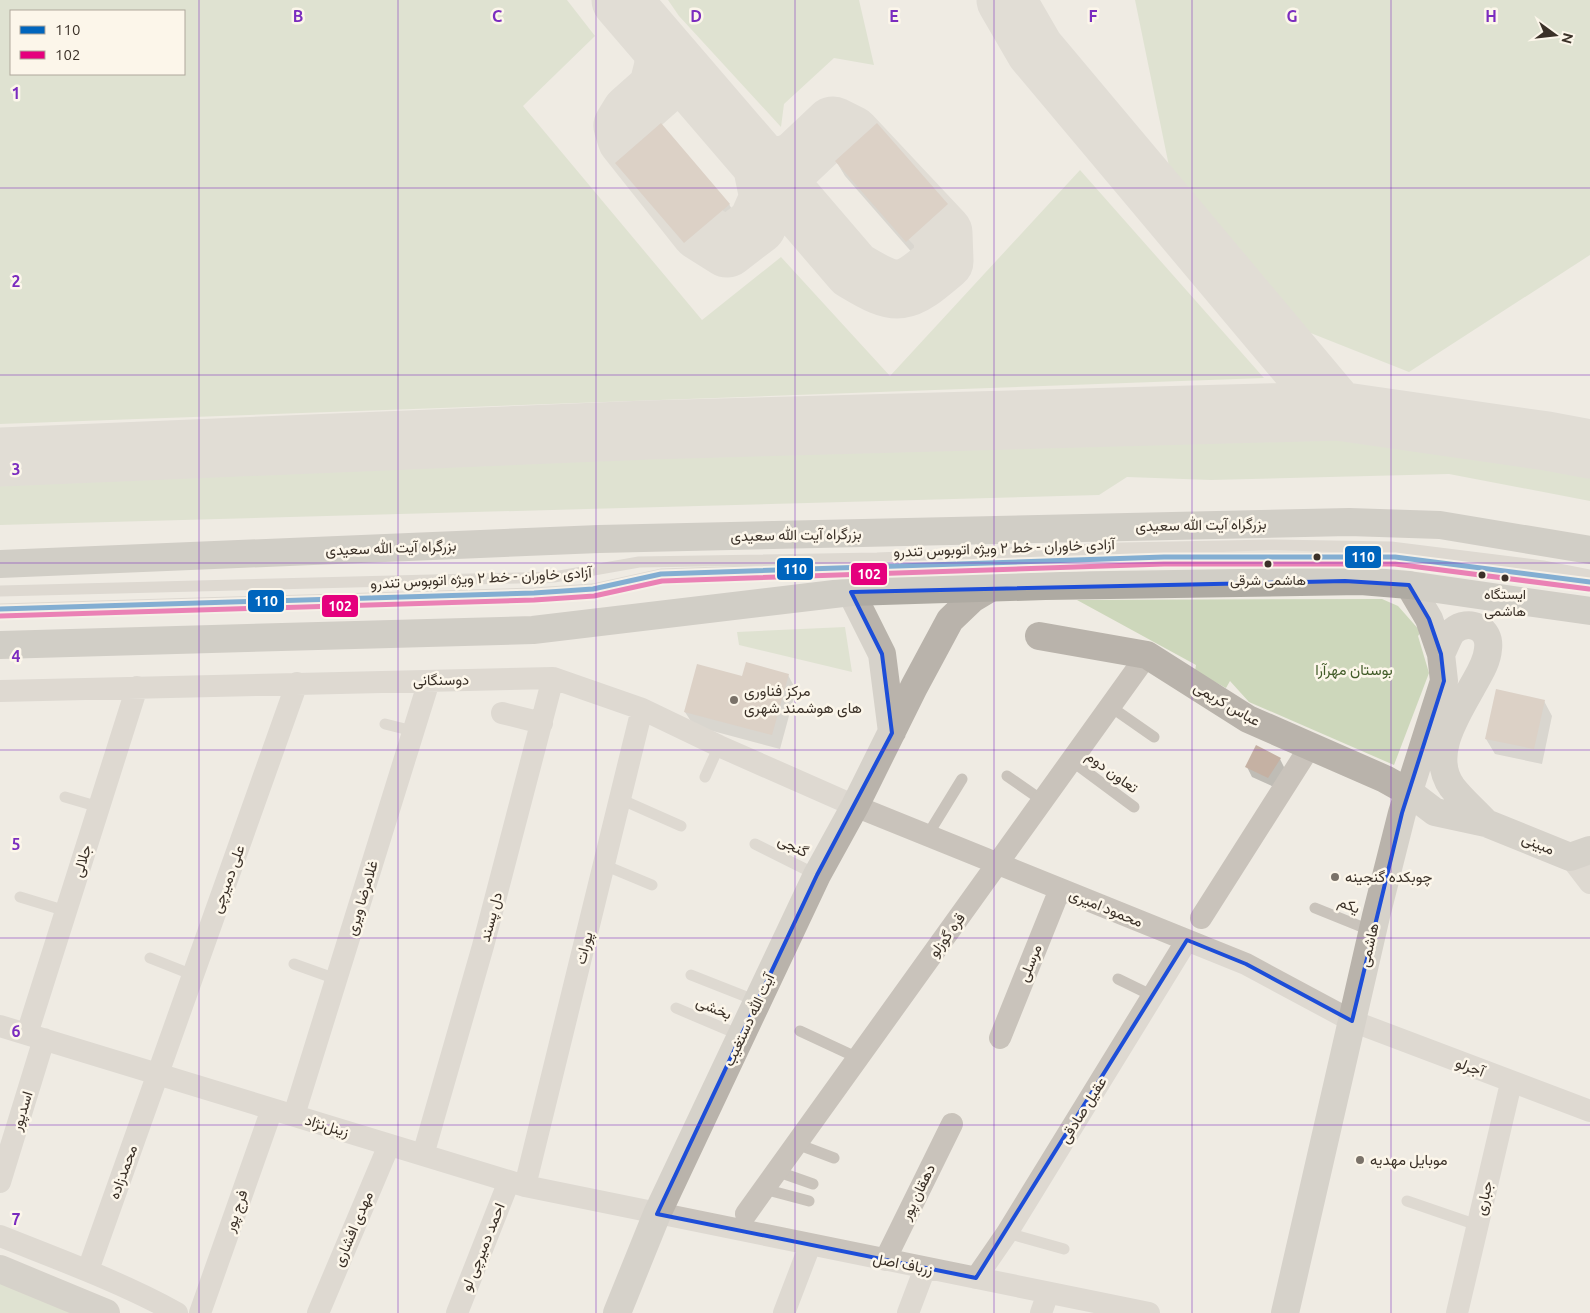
<svg xmlns="http://www.w3.org/2000/svg" width="1590" height="1313" font-family="Ubuntu,Vazirmatn,sans-serif">
  <rect width="100%" height="100%" fill="#efebe3"/>
  <path fill="#cdd7bb" fill-rule="evenodd" d="M0,0H567L595,36L523,106L702,320L781,257L890,376L1080,170L1264,378L0,424ZM11,11H184V74H11Z
    M668,0H859L874,65L834,58L784,104L781,127L679,16Z
    M1135,0H1590V255L1409,372L1303,330L1171,176Z
    M1282,432L1425,437L1590,462V501L1449,474L1211,480L1127,477L1099,495L0,525V468L188,461L704,452Z
    M1382,599L1398,606L1421,632L1418,636L1429,673L1394,765L1249,702L1230,681L1226,688L1195,671L1196,665L1077,600Z
    M845,627L852,672L739,645L737,632Z
    M0,1283L71,1313H0Z"/>
  <path fill="#0003" d="M876,125L947,205L956,220L915,256L845,176L836,161Z
    M617,163L729,204L740,224L696,262L628,183Z
    M788,675L796,690L780,749L694,726L685,712L743,678Z
    M1544,701L1552,716L1542,764L1495,754L1486,739Z
    M1280,759L1285,769L1274,787L1252,777L1247,767Z"/>
  <g fill="none" stroke-linecap="round" stroke-linejoin="round">
    <path stroke="#d0ccc4" stroke-width="59" d="M621,0L853,270C899,298 904,295 944,261L943,233L851,135L833,126L797,160L783,166L762,164
      M1006,0L1035,50L1338,411L1547,441L1590,449
      M663,49L664,65L658,89L631,113L623,126L627,139L700,231L727,248L757,225L769,198L762,164
      M0,457L647,430L1338,411"/>
  </g>
  <path fill="#c5b1a3" d="M661,123L730,204L684,243L615,163Z
    M877,123L948,204L906,242L835,161Z
    M746,662L789,674L772,735L684,712L697,664L742,676Z
    M1496,689L1545,700L1534,749L1485,739Z
    M1256,745L1281,758L1268,778L1245,767Z"/>
  <g fill="none" stroke-linecap="round" stroke-linejoin="round">
    <path stroke="#c9c3bb" stroke-width="11" d="M0,591L554,577L639,562L877,558L1122,548L1274,545L1391,547L1543,566L1590,575
      M0,609L534,593L593,589L661,574L1164,557H1395L1590,582
      M1111,707L1154,737
      M385,724L413,731
      M1072,761L1134,807
      M1007,776L1043,801
      M705,777L719,746
      M65,797L99,807
      M620,799L681,826
      M927,836L962,779
      M755,844L817,875
      M604,865L652,885
      M20,897L66,911
      M1315,908L1372,931
      M150,958L193,975
      M294,964L336,979
      M691,975L757,1001
      M1118,979L1153,996
      M676,1008L742,1036
      M800,1031L858,1058
      M797,1144L834,1158
      M776,1171L813,1184
      M764,1189L809,1201
      M1407,1201L1477,1225
      M1007,1233L1064,1249"/>
    <path stroke="#c9c3bb" stroke-width="22" d="M0,691L553,678L642,709L719,746L855,806L1246,964L1352,1021L1590,1111
      M502,713L542,723
      M1570,857L1590,883
      M1201,918L1311,745
      M0,1026L525,1186L1149,1313
      M27,1034L137,687
      M1000,1038L1060,889
      M294,1115L429,681
      M423,1155L483,946L553,678
      M0,1182L44,1039
      M525,1186L642,709
      M746,1214L1147,655
      M0,1236C60,1260 121,1282 177,1313
      M885,1260L952,1124
      M88,1270L297,683
      M976,1278L1007,1233L1187,940
      M200,1313L272,1109
      M318,1313L389,1145
      M457,1313L509,1181
      M784,1313L810,1245
      M908,1313L925,1268
      M1041,1313L1048,1293
      M1457,1313L1511,1083"/>
    <path stroke="#b9b3ab" stroke-width="28" d="M851,592L882,654L892,732
      M1039,636L1147,655L1248,719L1385,779L1410,793L1435,812L1486,823L1570,857L1590,850
      M1441,654C1445,647 1448,636 1453,631C1469,618 1491,628 1488,649C1487,663 1478,676 1472,687C1457,715 1429,755 1452,787C1462,800 1475,811 1486,823
      M0,1269L106,1313
      M617,1313L657,1214L817,875L855,806L914,687L950,620L972,599L992,587
      M1285,1313L1376,916L1402,813L1444,681L1441,654L1429,619L1409,585"/>
    <path stroke="#aeaaa2" stroke-width="28" d="M0,564L599,539L1349,522L1440,525L1590,550
      M0,645L533,630L851,592L1045,586L1361,581L1409,585L1590,611"/>
    <defs>
      <path id="bus-1" d="M0,609L534,593L593,589L661,574L1164,557H1395L1590,582"/>
      <path id="bus-2" d="M0,616L534,600L594,596L662,581L1164,564H1395L1589,589"/>
    </defs>
    <use href="#bus-1" stroke="#fcf6ea" stroke-width="9"/>
    <use href="#bus-2" stroke="#fcf6ea" stroke-width="9"/>
    <use href="#bus-1" stroke="#0065bd" stroke-width="5"/>
    <use href="#bus-2" stroke="#e5007d" stroke-width="5"/>
  </g>
  <path d="M0 0H1590V1313H0ZM1345,581L1409,585L1429,619L1441,654L1444,681L1402,813L1352,1021L1246,964L1187,940L976,1278L657,1214L817,875L892,733L882,654L851,592Z" fill="#efebe3" fill-opacity=".55" fill-rule="evenodd"/>
  <path fill="none" stroke="#1d4ed8" stroke-width="4" stroke-linejoin="round" d="M1345,581L1409,585L1429,619L1441,654L1444,681L1402,813L1352,1021L1246,964L1187,940L976,1278L657,1214L817,875L892,733L882,654L851,592Z"/>
  <path fill="none" stroke="#7b2cbf" stroke-width="1" stroke-opacity="0.55" d="M199,0V1313M398,0V1313M596,0V1313M795,0V1313M994,0V1313M1192,0V1313M1391,0V1313M0,188H1590M0,375H1590M0,563H1590M0,750H1590M0,938H1590M0,1125H1590"/>
  <g fill="#3b3128" stroke="#fcf6ea" stroke-width="2">
    <circle cx="1317" cy="557" r="4.5"/>
    <circle cx="1268" cy="564" r="4.5"/>
    <circle cx="1482" cy="575" r="4.5"/>
    <circle cx="1505" cy="578" r="4.5"/>
  </g>
  <g fill="#7a7269" stroke="#fcf6ea" stroke-width="2">
    <circle cx="734" cy="700" r="5"/>
    <circle cx="1335" cy="877" r="5"/>
    <circle cx="1360" cy="1160" r="5"/>
  </g>
  <g text-anchor="middle" stroke-width="5" stroke-linejoin="round" paint-order="stroke">
    <g font-size="14" fill="#3b3128" stroke="#fcf6ea">
      <text x="1268" y="585">هاشمی شرقی</text>
      <text x="1505" y="599">ایستگاه<tspan x="1505" dy="17">هاشمی</tspan></text>
    </g>
    <g font-size="15" fill="#3b3128" stroke="#fcf6ea">
      <text transform="translate(1201 525) rotate(-1)" y="5">بزرگراه آیت الله سعیدی</text>
      <text transform="translate(796 535) rotate(-1)" y="5">بزرگراه آیت الله سعیدی</text>
      <text transform="translate(391 548) rotate(-2)" y="5">بزرگراه آیت الله سعیدی</text>
      <text transform="translate(1004 548) rotate(-2)" y="5">آزادی خاوران - خط ۲ ویژه اتوبوس تندرو</text>
      <text transform="translate(481 578) rotate(-3)" y="5">آزادی خاوران - خط ۲ ویژه اتوبوس تندرو</text>
      <text transform="translate(441 680) rotate(-1)" y="5">دوسنگانی</text>
      <text transform="translate(1227 704) rotate(30)" y="5">عباس کریمی</text>
      <text transform="translate(1112 772) rotate(36)" y="5">تعاون دوم</text>
      <text transform="translate(1538 844) rotate(22)" y="5">مبینی</text>
      <text transform="translate(793 846) rotate(27)" y="5">گنجی</text>
      <text transform="translate(82 861) rotate(-73)" y="5">جلالی</text>
      <text transform="translate(228 879) rotate(-70)" y="5">علی دمیرچی</text>
      <text transform="translate(362 898) rotate(-73)" y="5">غلامرضا ویری</text>
      <text transform="translate(1349 905) rotate(22)" y="5">یکم</text>
      <text transform="translate(1106 908) rotate(22)" y="5">محمود امیری</text>
      <text transform="translate(491 917) rotate(-75)" y="5">دل پسند</text>
      <text transform="translate(947 935) rotate(-54)" y="5">قره گوزلو</text>
      <text transform="translate(1369 945) rotate(-77)" y="5">هاشمی</text>
      <text transform="translate(584 948) rotate(-76)" y="5">پورات</text>
      <text transform="translate(1030 963) rotate(-68)" y="5">مرسلی</text>
      <text transform="translate(714 1008) rotate(23)" y="5">بخشی</text>
      <text transform="translate(749 1020) rotate(-65)" y="5">آیت الله دستغیب</text>
      <text transform="translate(1470 1067) rotate(21)" y="5">آجرلو</text>
      <text transform="translate(1083 1110) rotate(-58)" y="5">عقیل صادقی</text>
      <text transform="translate(22 1111) rotate(-73)" y="5">اسدپور</text>
      <text transform="translate(327 1126) rotate(17)" y="5">زینل‌نژاد</text>
      <text transform="translate(123 1172) rotate(-70)" y="5">محمدزاده</text>
      <text transform="translate(918 1192) rotate(-64)" y="5">دهقان پور</text>
      <text transform="translate(1484 1198) rotate(-77)" y="5">جباری</text>
      <text transform="translate(236 1211) rotate(-71)" y="5">فرج پور</text>
      <text transform="translate(353 1229) rotate(-67)" y="5">مهدی افشاری</text>
      <text transform="translate(483 1247) rotate(-68)" y="5">احمد دمیرچی لو</text>
      <text transform="translate(903 1264) rotate(11)" y="5">زرباف اصل</text>
    </g>
    <g font-size="15" fill="#425c29" stroke="#fcf6ea">
      <text x="1354" y="675">بوستان مهرآرا</text>
    </g>
    <g font-size="15" fill="#3b3128" stroke="#fcf6ea" text-anchor="start">
      <text x="744" y="696">مرکز فناوری<tspan x="744" dy="17">های هوشمند شهری</tspan></text>
      <text x="1345" y="882">چوبکده گنجینه</text>
      <text x="1370" y="1165">موبایل مهدیه</text>
    </g>
  </g>
  <g font-size="16" text-anchor="middle" font-weight="bold" fill="#7b2cbf" stroke="#fcf6ea" stroke-width="5" stroke-linejoin="round" paint-order="stroke">
    <text x="298" y="22">B</text>
    <text x="497" y="22">C</text>
    <text x="696" y="22">D</text>
    <text x="894" y="22">E</text>
    <text x="1093" y="22">F</text>
    <text x="1292" y="22">G</text>
    <text x="1491" y="22">H</text>
    <text x="16" y="99">1</text>
    <text x="16" y="287">2</text>
    <text x="16" y="475">3</text>
    <text x="16" y="662">4</text>
    <text x="16" y="850">5</text>
    <text x="16" y="1037">6</text>
    <text x="16" y="1225">7</text>
  </g>
  <g stroke="#fcf6ea" stroke-width="2">
    <rect x="1344" y="545" width="38" height="24" rx="5" fill="#0065bd"/>
    <rect x="776" y="557" width="38" height="24" rx="5" fill="#0065bd"/>
    <rect x="850" y="562" width="38" height="24" rx="5" fill="#e5007d"/>
    <rect x="247" y="589" width="38" height="24" rx="5" fill="#0065bd"/>
    <rect x="321" y="594" width="38" height="24" rx="5" fill="#e5007d"/>
  </g>
  <g font-size="14" text-anchor="middle" font-weight="bold" fill="#fff">
    <text x="1363" y="562">110</text>
    <text x="795" y="574">110</text>
    <text x="869" y="579">102</text>
    <text x="266" y="606">110</text>
    <text x="340" y="611">102</text>
  </g>
  <rect x="10" y="10" width="175" height="65" fill="#fcf6ea" stroke="#afa79c"/>
  <rect x="20" y="26" width="25" height="8" fill="#0065bd" stroke="#afa79c"/>
  <text x="55" y="35" font-size="15" fill="#3b3128">110</text>
  <rect x="20" y="51" width="25" height="8" fill="#e5007d" stroke="#afa79c"/>
  <text x="55" y="60" font-size="15" fill="#3b3128">102</text>
  <g transform="translate(1555 35) rotate(105)" stroke="#fcf6ea" stroke-width="4" paint-order="stroke">
  <path d="M0-4L9 19L0 12L-9 19Z" fill="#3b3128"/>
  <text y="-8" font-size="14" font-weight="bold" text-anchor="middle" fill="#3b3128">N</text>
  </g>
</svg>
